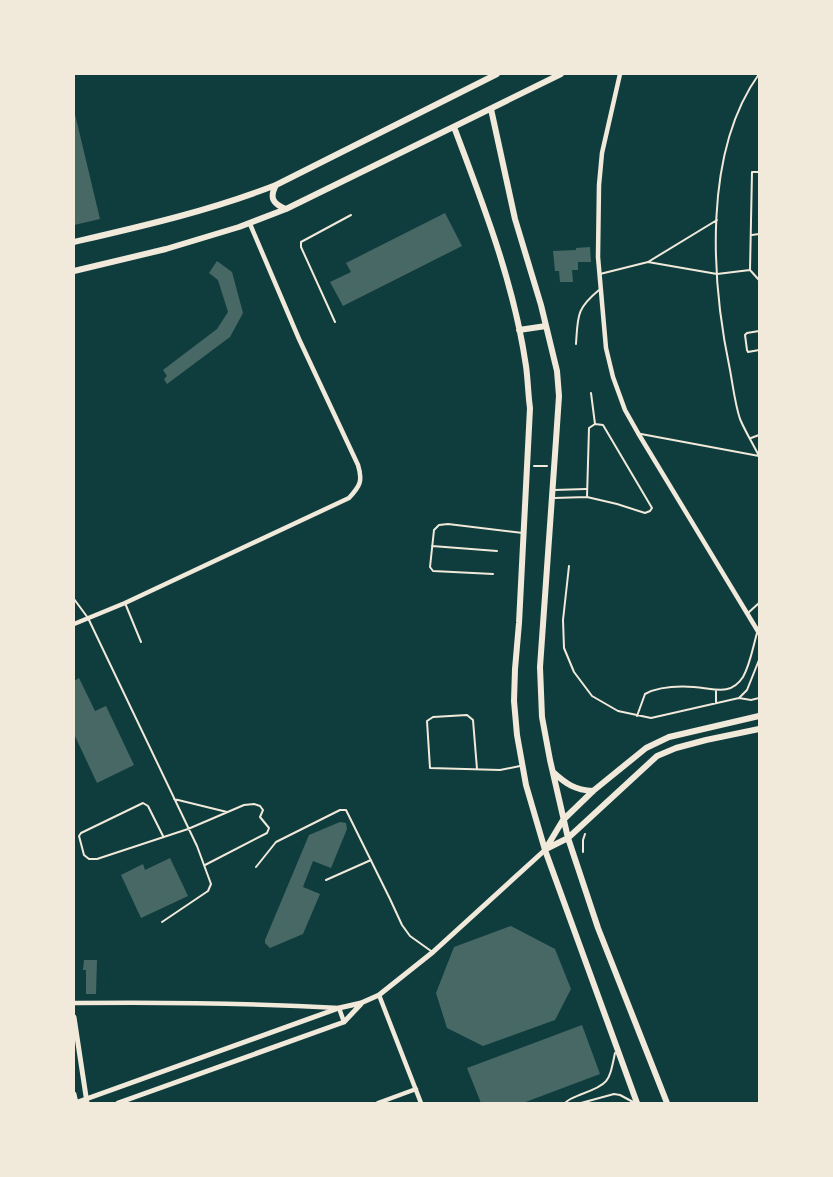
<svg xmlns="http://www.w3.org/2000/svg" width="833" height="1177" font-family="Quicksand,sans-serif">
  <rect width="100%" height="100%" fill="#0f3d3e"/>
  <path fill="#486865" d="M74,110L100,219L74,225Z
    M445,213L462,246L343,306L330,282L351,272L346,263Z
    M590,247L591,262H578V270H572L573,282H560L559,271H555L553,251L576,250V248Z
    M217,261L232,272L243,313L230,337L167,384L164,379L167,376L163,370L217,329L228,312L218,280L209,273Z
    M79,678L95,711L106,706L134,765L97,783L74,734V681Z
    M340,822L346,823L347,829L331,868L313,861L303,887L320,894L303,934L270,948L265,943V940L309,835Z
    M170,858L188,896L141,918L121,875L143,864L145,870Z
    M511,926L555,949L571,989L555,1020L483,1046L447,1028L436,993L454,947Z
    M84,960H97L96,994H86V970H83Z
    M582,1025L600,1074L523,1103H481L467,1068Z"/>
  <g fill="none" stroke-linecap="round" stroke-linejoin="round">
    <path stroke="#f1e9da" stroke-width="2" d="M534,466H547
      M583,852V840L585,834"/>
    <path stroke="#f1e9da" stroke-width="2" d="M759,74C703,152 711,280 730,370C733,386 735,404 740,419C745,431 753,444 759,456
      M752,235L759,234
      M648,262L717,274L750,270L759,280
      M750,270L752,172H759
      M600,274L648,262L717,220
      M335,322L301,247V242L351,215
      M759,331L747,333L745,335L747,350L748,352L759,350
      M576,344C578,316 576,309 599,290
      M591,393L595,424
      M595,424L603,425L652,508L650,511L645,513L617,504L587,497L589,428Z
      M641,434L759,456
      M751,438L759,435
      M554,490L586,489
      M554,498L587,497
      M432,546L497,551
      M569,566L563,620L564,648L574,672L592,696L618,711L651,718L739,698L747,690L759,660
      M493,574L433,571L430,567L434,530L439,525L448,524L523,533
      M74,599L88,618L197,846L211,884L208,891L162,922
      M125,603L141,642
      M748,613L759,603
      M716,691V703
      M739,698L751,700L759,698
      M637,716L645,694C658,687 679,686 694,687C713,688 730,697 743,677C750,665 753,647 757,633
      M477,769L473,720L467,715L433,717L427,721L430,768L500,770L520,766
      M174,799L227,812
      M163,836L148,806L143,803L81,833L79,836L84,855L89,859H97L188,829L244,805L254,804L260,806L263,810L260,817L269,828L267,833L205,865
      M256,867L276,842L340,810H346L390,899L402,925L410,936L431,951
      M326,880L371,860
      M565,1103C570,1098 575,1097 582,1094C610,1084 609,1081 615,1053
      M581,1103L614,1094L620,1095L635,1103"/>
    <path stroke="#f1e9da" stroke-width="4.5" d="M620,74L602,153L599,185L598,257L606,348L613,377L625,410L638,433L759,633
      M74,624L125,603L349,498C360,486 363,481 358,465L299,339L250,224
      M379,995L421,1103
      M74,1003C162,1002 251,1003 339,1008L344,1022
      M378,1103L416,1089"/>
    <path stroke="#f1e9da" stroke-width="5" d="M74,1017L87,1103
      M74,1094L76,1103
      M75,1103L339,1008L361,1003L379,995L433,952L545,850
      M118,1103L344,1022L361,1004"/>
    <path stroke="#f1e9da" stroke-width="6" d="M491,109L515,219L541,305L557,371L559,396L556,440L540,667L542,717L550,760L568,838L598,928L667,1103
      M454,127C483,204 514,283 526,366C528,380 528,394 530,408L519,623L515,669L514,701L517,735L526,785L545,850L637,1103
      M276,185C269,198 273,204 286,209
      M74,242C143,226 209,211 276,185L497,74
      M74,271L166,249L239,227L286,209L561,74
      M519,330L546,326
      M553,772C566,784 575,790 593,791
      M546,849L568,838L657,756L676,748L706,740L759,729
      M545,850L563,820L593,791L646,748L669,737L759,716"/>
  </g>
  <rect width="833" height="1177" fill="none" stroke="#f1e9da" stroke-width="150"/>
</svg>
